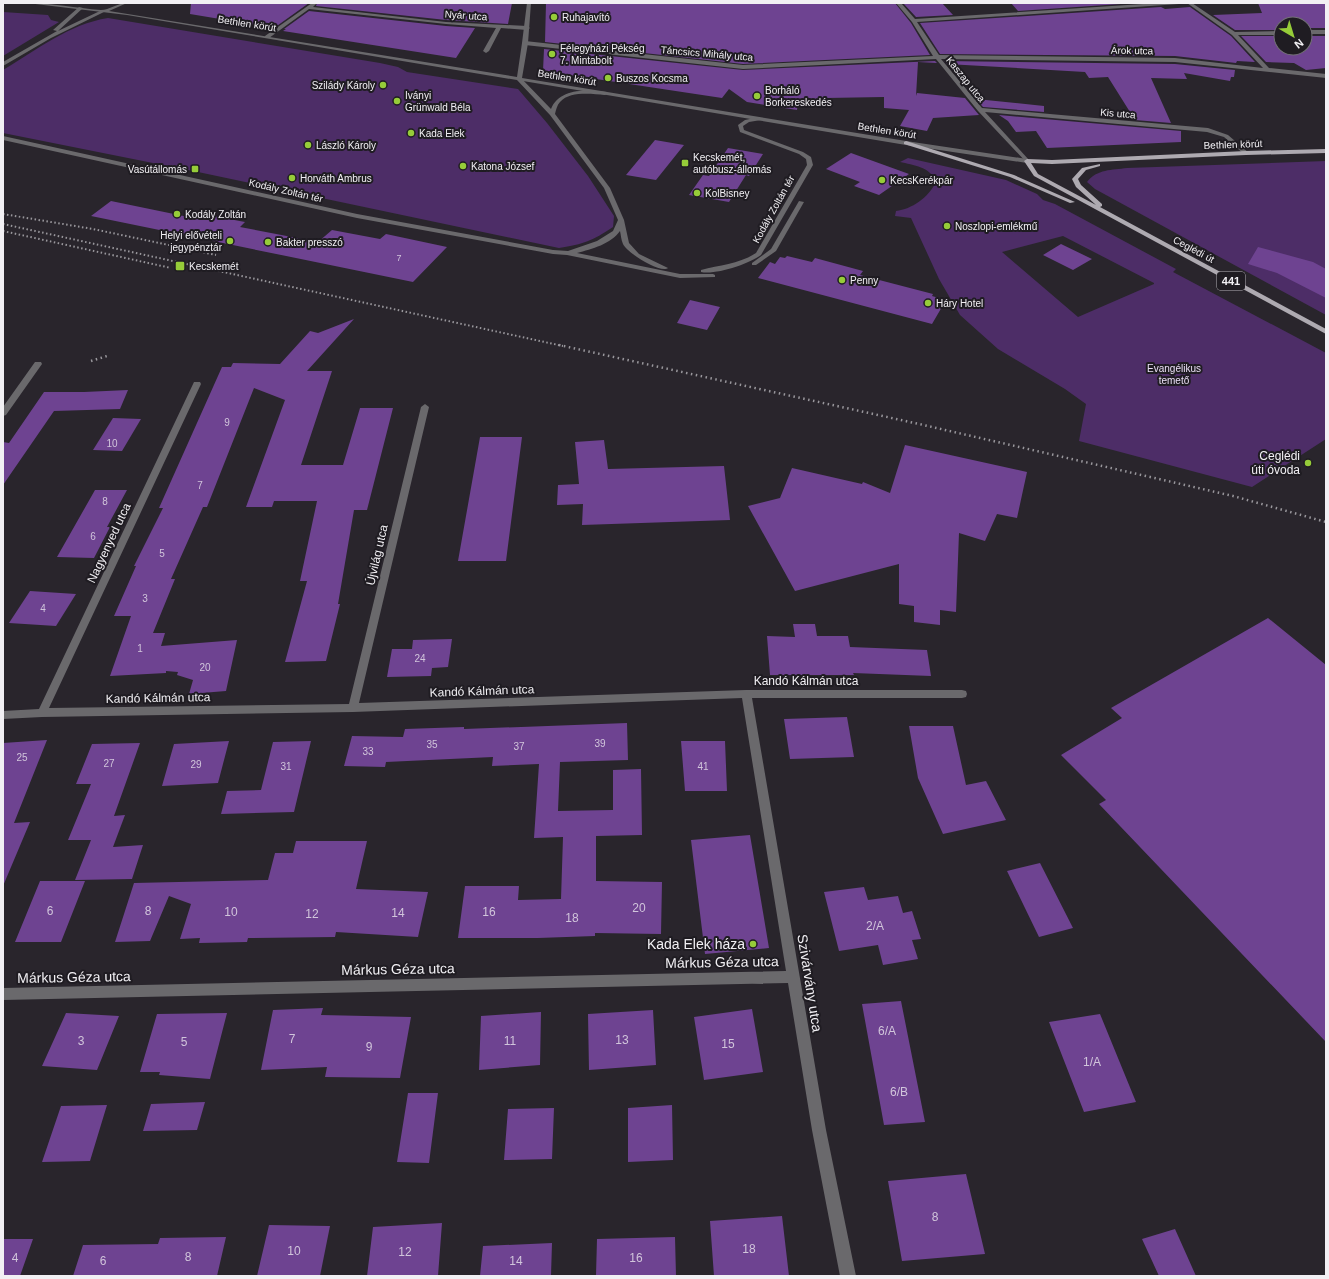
<svg xmlns="http://www.w3.org/2000/svg" width="1329" height="1279" font-family="Arial,sans-serif">
  <rect width="100%" height="100%" fill="#29252c"/>
  <path fill="#4d2d67" fill-rule="evenodd" d="M3,12L48,15L51,20L59,22L3,56Z
    M108,18L380,63L398,67L407,72L518,89L547,123L588,176L614,216L613,227C592,241 584,244 559,248L198,172L3,133V70C37,50 69,24 108,18Z
    M908,158L1006,180L1037,194L1043,200L1055,204L1176,269L1173,272L1326,353V439L1252,487L1079,441L1086,404L1065,389L998,349L960,315L939,279L911,218L895,216L896,211C912,209 928,198 936,182C931,167 913,165 900,162ZM1063,236L1154,283V284L1078,317L1002,252Z
    M1326,161V315L1095,189L1087,182C1097,169 1112,170 1127,168Z"/>
  <path fill="#6e4391" d="M191,3H309L274,28L190,14Z
    M317,3H512L508,24L446,20L316,6Z
    M546,3H895L911,23L930,55L743,64L545,42Z
    M903,3H942L953,15L916,17Z
    M1011,3H1135L1018,11Z
    M1258,3H1326V28H1305V24H1281V30H1235L1213,15L1262,13Z
    M1161,7L1165,9L1190,7L1231,36L1255,62L1237,61L1236,63L1175,56L940,54L920,23Z
    M309,11L446,26L475,28L456,58L283,31L286,29H284Z
    M1241,36H1281V48H1305V36H1326V68L1306,70L1294,63L1266,62Z
    M544,49L743,70L935,61L937,63L918,62L916,96L917,93L965,98L979,115L933,118L927,131L900,126L909,110L884,108V97L826,98V104L798,103L797,110L747,102L729,89L722,98L543,71Z
    M944,61L1175,64L1235,70L1234,77H1231L1230,81L1184,73L1187,79L1151,78L1171,123L1135,120L1108,77L1089,78L1085,72L947,64Z
    M976,99L1044,106V112L983,107Z
    M999,115L1181,131V142L1047,148L1036,131L1016,132L1008,121Z
    M655,140L684,145L656,180L626,175Z
    M728,148L763,154L749,176L746,175L729,202L689,195L703,175L709,176Z
    M851,153L909,174L879,195L854,186L860,182L826,169Z
    M111,201L203,220L208,215L245,222L240,227L318,242L332,230L380,239L386,234L447,247L413,282L91,216Z
    M1061,244L1092,259L1073,270L1043,255Z
    M1258,247L1313,262L1326,269V298L1277,273L1248,264Z
    M787,256L812,262L815,258L863,271L860,275L933,294L932,296L946,300L932,324L758,278L770,262L775,264L780,257L785,258Z
    M690,300L720,307L707,330L677,323Z
    M354,319L307,371H332L301,465H343L360,408H393L367,510H354L338,604H340L326,661L285,662L307,581H300L317,501H274L272,507H246L285,400L254,388L207,507H203L171,579H175L153,633H165L161,646L237,640L226,691L189,694L193,680L177,675L178,672L166,671V673L110,676L131,616H114L136,566H134L163,508H159L222,367H231L233,363L280,364L310,331L318,333Z
    M128,390L120,409L54,411L3,485V442L9,443L44,392H84Z
    M113,418L141,419L122,451L93,450Z
    M480,437H522L506,561H458Z
    M604,440L608,469L724,466L730,520L582,525L583,504L557,505L558,485L579,484L575,442Z
    M905,445L1027,472L1017,518L997,514L985,541L959,533L956,612L940,610V625L914,622V606L899,604V564L795,591L748,506L780,498L792,468L862,484L863,482L890,493Z
    M95,490H127L107,527H110L94,558L57,557Z
    M30,591L76,594L56,626L9,623Z
    M1268,618L1326,665V1042L1099,804L1106,800L1061,755L1122,718L1111,708Z
    M793,624H815L817,636H848L850,647L927,650L931,676L853,673L854,675H770L767,636L795,637Z
    M452,639L448,667L432,668L431,676L387,677L392,649H412L413,640Z
    M847,717L854,757L790,759L784,719Z
    M627,723L628,760L560,762L558,811L613,810V770L641,769L642,835L596,836V881L662,882L661,934L595,933V936L538,938H458L465,886H519L518,900L561,899L563,837L534,838L539,764L492,766L493,757L386,762L385,767L344,766L352,736L403,737L405,729L464,727V729Z
    M909,726H953L966,785L986,781L1006,820L943,834L918,778Z
    M47,740L14,823L30,822L3,886V743Z
    M229,741L218,783L162,786L174,744Z
    M311,741L294,812L221,814L227,791L261,790L273,742Z
    M681,741H725L727,791H685Z
    M140,743L114,816L125,815L113,847L143,845L132,879L75,880L91,840H68L91,784H76L92,744Z
    M750,835L769,948L705,954L691,840Z
    M296,841H367L356,889L428,892L418,937L336,932L335,937L248,938L247,942L199,943L200,938L180,939L191,904L169,896L150,941L115,942L134,883L268,880L275,853H293Z
    M1040,863L1073,928L1039,937L1007,871Z
    M40,881H85L61,942H15Z
    M864,887L868,900L898,896L903,913L912,911L921,939L912,940L918,959L883,965L878,945L839,951L824,892Z
    M901,1001L925,1122L884,1125L862,1004Z
    M323,1008L321,1015L411,1017L400,1078L325,1077L327,1067L261,1070L273,1010Z
    M752,1009L763,1072L704,1080L694,1017Z
    M653,1010L656,1065L589,1070L588,1014Z
    M541,1012L540,1065L479,1070L481,1016Z
    M66,1013L119,1016L97,1070L42,1066Z
    M227,1013L210,1079L159,1075L160,1072H140L157,1014Z
    M1100,1014L1136,1102L1084,1112L1049,1022Z
    M408,1093H438L429,1163L397,1162Z
    M205,1102L197,1130L143,1131L151,1104Z
    M107,1105L90,1161L42,1162L61,1106Z
    M672,1105L673,1160L628,1162V1108Z
    M554,1108L552,1159L504,1160L508,1109Z
    M966,1174L985,1254L902,1261L888,1181Z
    M782,1216L789,1276H714L710,1221Z
    M442,1223L438,1276H367L373,1227Z
    M269,1225L330,1226L320,1276H257Z
    M1175,1229L1196,1276H1159L1142,1239Z
    M226,1237L217,1276H73L83,1245L158,1244L160,1238Z
    M675,1237L676,1276H596L597,1239Z
    M3,1239H33L20,1276H3Z
    M552,1243L551,1276H480L483,1246Z"/>
  <g fill="none" stroke-linecap="round" stroke-linejoin="round">
    <path fill="#6a696c" fill-rule="evenodd" d="M312,3L316,4L313,7L446,22L527,26L530,28L527,30L501,28L489,51L486,53L483,51L496,28L446,24L309,9L269,38H265V36Z
      M896,3H901L915,19L1158,3H1181L1179,4L917,22L939,55L1175,58L1263,68L1232,35L1187,3H1192L1235,32L1281,31V35H1238L1269,68L1326,74V78L1175,62L941,59L982,108L1208,128L1228,135L1249,153L1244,154L1224,137L1207,132L985,112L1029,160L1030,161L1027,163L978,111L936,59L743,69L525,45L522,43L525,41L743,65L933,56L912,22Z
      M79,7L83,8L58,31L102,10L106,11L51,38L3,66V62L57,31L53,30Z
      M1305,30H1326V34H1305Z
      M517,78H521L551,109C559,88 588,89 607,92V94L605,95C591,94 570,91 560,102C557,105 556,110 555,114L610,188L624,220L629,243L639,254L668,268C661,274 627,253 623,244C621,240 621,235 620,231C611,244 592,249 577,253L680,274H713L715,275V277L680,278L567,255L553,254L357,218L3,140V136L357,214L553,250L568,251L597,241L613,231L618,220L604,188L550,115L517,80Z
      M759,117L762,119L761,120L749,122L743,126L744,130L803,152L811,157L813,165L761,255C749,264 716,275 701,272V270C720,265 739,264 756,253L807,165L806,159L799,154L740,132L738,125L745,120Z
      M799,201L804,202L776,251L756,265H752V263L771,249Z
      M35,362H41L42,364L6,415L3,416V407Z
      M194,382H200L201,384L49,708L349,704L421,407L425,404L429,407L359,703L746,690H962L966,691L967,694L966,697L962,698H752L826,1130L856,1276H840L812,1130L788,983L3,1000V988L786,971L742,698L353,712L42,717L3,719V711L39,709Z"/>
    <path fill="#6a696c" fill-rule="evenodd" d="M27,3C52,3 76,8 101,10C109,10 118,3 127,3L109,11L517,77L522,43L527,3H531L528,43L522,78L906,141L1027,159L1030,161L1027,163L906,145L127,15Z"/>
    <path fill="#aeaab1" fill-rule="evenodd" d="M906,141L1014,175L1075,202L1070,203L1010,177L904,144V142Z
      M1326,149V153L1246,155L1052,164L1031,163L1038,174L1096,205L1076,187L1072,179L1082,168L1100,164V166L1086,170L1078,179L1081,185L1102,204V206L1100,207L1326,329V334L1034,176L1024,161L1027,159L1052,160L1246,151Z"/>
    <path stroke="#99979c" stroke-width="2" stroke-dasharray="1.5 2.5" stroke-linecap="butt" d="M3,214L93,229L216,255
      M3,224L563,346
      M3,231L171,268"/>
    <path stroke="#99979c" stroke-width="2.5" stroke-dasharray="1.5 3.5" stroke-linecap="butt" d="M559,345L919,424L1233,496L1326,522
      M91,361L107,356"/>
  </g>
  <g fill="#96cc39" stroke="#1f1c22" stroke-width="1.5">
    <circle cx="554" cy="17" r="4"/>
    <circle cx="552" cy="54" r="4"/>
    <circle cx="608" cy="78" r="4"/>
    <circle cx="383" cy="85" r="4"/>
    <circle cx="757" cy="96" r="4"/>
    <circle cx="397" cy="101" r="4"/>
    <circle cx="411" cy="133" r="4"/>
    <circle cx="308" cy="145" r="4"/>
    <rect x="681" y="159" width="8" height="8" rx="2"/>
    <circle cx="463" cy="166" r="4"/>
    <rect x="191" y="165" width="8" height="8" rx="2"/>
    <circle cx="292" cy="178" r="4"/>
    <circle cx="882" cy="180" r="4"/>
    <circle cx="697" cy="193" r="4"/>
    <circle cx="177" cy="214" r="4"/>
    <circle cx="947" cy="226" r="4"/>
    <circle cx="230" cy="241" r="4"/>
    <circle cx="268" cy="242" r="4"/>
    <rect x="175" y="261" width="10" height="10" rx="2"/>
    <circle cx="842" cy="280" r="4"/>
    <circle cx="928" cy="303" r="4"/>
    <circle cx="1308" cy="463" r="4"/>
    <circle cx="753" cy="944" r="4"/>
  </g>
  <g text-anchor="middle" stroke-width="4" stroke-linejoin="round" paint-order="stroke">
    <g font-size="9" fill="#d1c5db">
      <text x="399" y="261">7</text>
    </g>
    <g font-size="10" fill="#f2f0f4" stroke="#1f1c22">
      <text transform="translate(466 15) rotate(4)" y="4">Nyár utca</text>
      <text transform="translate(247 23) rotate(9)" y="4">Bethlen körút</text>
      <text transform="translate(1132 50) rotate(1)" y="4">Árok utca</text>
      <text transform="translate(707 53) rotate(5)" y="4">Táncsics Mihály utca</text>
      <text transform="translate(567 77) rotate(9)" y="4">Bethlen körút</text>
      <text transform="translate(966 79) rotate(51)" y="4">Kaszap utca</text>
      <text transform="translate(1118 113) rotate(5)" y="4">Kis utca</text>
      <text transform="translate(887 130) rotate(9)" y="4">Bethlen körút</text>
      <text transform="translate(1233 144) rotate(-2)" y="4">Bethlen körút</text>
      <text transform="translate(286 190) rotate(13)" y="4">Kodály Zoltán tér</text>
      <text transform="translate(773 209) rotate(-61)" y="4">Kodály Zoltán tér</text>
      <text transform="translate(1194 249) rotate(28)" y="4">Ceglédi út</text>
    </g>
    <g font-size="10" fill="#f2f0f4" stroke="#1f1c22" text-anchor="start">
      <text x="562" y="21">Ruhajavító</text>
      <text x="560" y="52">Félegyházi Pékség<tspan x="560" dy="12">7. Mintabolt</tspan></text>
      <text x="616" y="82">Buszos Kocsma</text>
      <text x="375" y="89" text-anchor="end">Szilády Károly</text>
      <text x="765" y="94">Borháló<tspan x="765" dy="12">Borkereskedés</tspan></text>
      <text x="405" y="99">Iványi<tspan x="405" dy="12">Grünwald Béla</tspan></text>
      <text x="419" y="137">Kada Elek</text>
      <text x="316" y="149">László Károly</text>
      <text x="693" y="161">Kecskemét,<tspan x="693" dy="12">autóbusz-állomás</tspan></text>
      <text x="471" y="170">Katona József</text>
      <text x="187" y="173" text-anchor="end">Vasútállomás</text>
      <text x="300" y="182">Horváth Ambrus</text>
      <text x="890" y="184">KecsKerékpár</text>
      <text x="705" y="197">KolBisney</text>
      <text x="185" y="218">Kodály Zoltán</text>
      <text x="955" y="230">Noszlopi-emlékmű</text>
      <text x="222" y="239" text-anchor="end">Helyi elővételi<tspan x="222" dy="12">jegypénztár</tspan></text>
      <text x="276" y="246">Bakter presszó</text>
      <text x="189" y="270">Kecskemét</text>
      <text x="850" y="284">Penny</text>
      <text x="936" y="307">Háry Hotel</text>
    </g>
    <g font-size="10" fill="#eadff5" stroke="#1f1c22">
      <text x="1174" y="372">Evangélikus<tspan x="1174" dy="12">temető</tspan></text>
    </g>
    <g font-size="10" fill="#d1c5db">
      <text x="227" y="426">9</text>
      <text x="112" y="447">10</text>
      <text x="200" y="489">7</text>
      <text x="105" y="505">8</text>
      <text x="93" y="540">6</text>
      <text x="162" y="557">5</text>
      <text x="145" y="602">3</text>
      <text x="43" y="612">4</text>
      <text x="140" y="652">1</text>
      <text x="420" y="662">24</text>
      <text x="205" y="671">20</text>
      <text x="600" y="747">39</text>
      <text x="432" y="748">35</text>
      <text x="519" y="750">37</text>
      <text x="368" y="755">33</text>
      <text x="22" y="761">25</text>
      <text x="109" y="767">27</text>
      <text x="196" y="768">29</text>
      <text x="286" y="770">31</text>
      <text x="703" y="770">41</text>
    </g>
    <rect fill="#1f1c22" stroke="#b3b0b5" stroke-width="1" x="1217" y="272" width="28" height="18" rx="3"/>
    <g font-size="11" font-weight="bold" fill="#f2f0f4">
      <text x="1231" y="285">441</text>
    </g>
    <g font-size="12" fill="#f2f0f4" stroke="#1f1c22" text-anchor="end">
      <text x="1300" y="460">Ceglédi<tspan x="1300" dy="14">úti óvoda</tspan></text>
    </g>
    <g font-size="12" fill="#f2f0f4" stroke="#1f1c22">
      <text transform="translate(109 543) rotate(-65)" y="4">Nagyenyed utca</text>
      <text transform="translate(377 555) rotate(-77)" y="4">Újvilág utca</text>
      <text x="806" y="685">Kandó Kálmán utca</text>
      <text transform="translate(482 691) rotate(-2)" y="4">Kandó Kálmán utca</text>
      <text transform="translate(158 698) rotate(-1)" y="4">Kandó Kálmán utca</text>
    </g>
    <g font-size="12" fill="#d1c5db">
      <text x="639" y="912">20</text>
      <text x="50" y="915">6</text>
      <text x="148" y="915">8</text>
      <text x="231" y="916">10</text>
      <text x="489" y="916">16</text>
      <text x="398" y="917">14</text>
      <text x="312" y="918">12</text>
      <text x="572" y="922">18</text>
      <text x="875" y="930">2/A</text>
      <text x="887" y="1035">6/A</text>
      <text x="292" y="1043">7</text>
      <text x="622" y="1044">13</text>
      <text x="81" y="1045">3</text>
      <text x="510" y="1045">11</text>
      <text x="184" y="1046">5</text>
      <text x="728" y="1048">15</text>
      <text x="369" y="1051">9</text>
      <text x="1092" y="1066">1/A</text>
      <text x="899" y="1096">6/B</text>
      <text x="935" y="1221">8</text>
      <text x="749" y="1253">18</text>
      <text x="294" y="1255">10</text>
      <text x="405" y="1256">12</text>
      <text x="188" y="1261">8</text>
      <text x="15" y="1262">4</text>
      <text x="636" y="1262">16</text>
      <text x="103" y="1265">6</text>
      <text x="516" y="1265">14</text>
    </g>
    <g font-size="14" fill="#f2f0f4" stroke="#1f1c22" text-anchor="end">
      <text x="745" y="949">Kada Elek háza</text>
    </g>
    <g font-size="14" fill="#f2f0f4" stroke="#1f1c22">
      <text transform="translate(722 962) rotate(-1)" y="5">Márkus Géza utca</text>
      <text transform="translate(398 969) rotate(-1)" y="5">Márkus Géza utca</text>
      <text transform="translate(74 977) rotate(-1)" y="5">Márkus Géza utca</text>
      <text transform="translate(810 983) rotate(81)" y="5">Szivárvány utca</text>
    </g>
  </g>
  <rect width="1329" height="1279" fill="none" stroke="#f2f0f4" stroke-width="8"/>
  <g transform="translate(1293 36) rotate(142)"><circle r="19" fill="#1f1c22" stroke="#737176"/>
  <path d="M0-3L7 15L0 10L-7 15Z" fill="#96cc39"/>
  <text y="-6" font-size="11" font-weight="bold" text-anchor="middle" fill="#f2f0f4">N</text>
  </g>
</svg>
